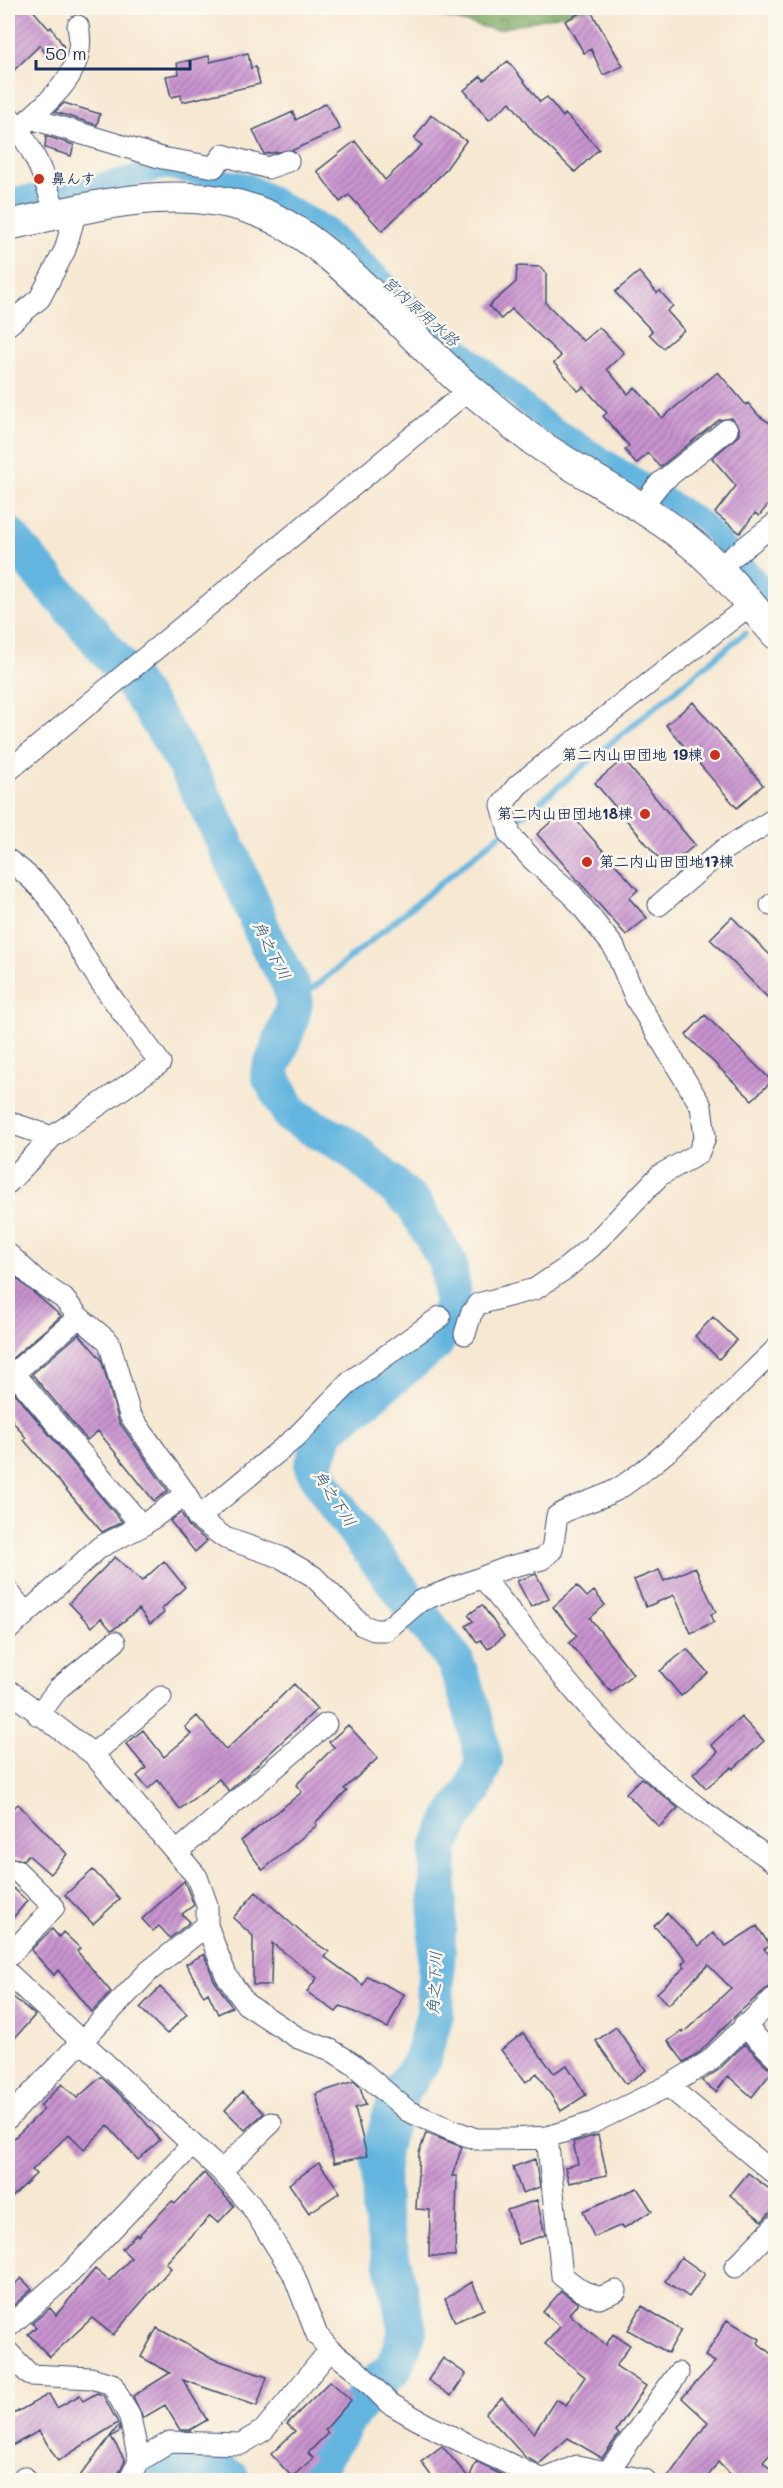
<svg xmlns="http://www.w3.org/2000/svg" width="783" height="2488" font-family="Mali,'Klee One',sans-serif">
  <defs>
    <pattern id="forest-crowns" width="20" height="18" patternUnits="userSpaceOnUse" patternTransform="scale(1.5)"><rect width="20" height="18" fill="#82ae66"/><path d="M2 6a3 3 0 1 1 6 0M12 15a3 3 0 1 1 6 0" fill="none" stroke="#6a8e57"/></pattern>
    <pattern id="building-hatch" width="6" height="6" patternUnits="userSpaceOnUse" patternTransform="scale(1.5)"><rect width="6" height="6" fill="#c993cf"/><path d="M-1 1l2-2M0 6l6-6M5 7l2-2" fill="none" stroke="#a278ab"/></pattern>
  </defs>
  <rect width="100%" height="100%" fill="#fbf7ec"/>
  <filter id="ink" filterUnits="userSpaceOnUse"><feTurbulence type="fractalNoise" baseFrequency=".0167" numOctaves="2"/><feDisplacementMap in="SourceGraphic" scale="12" xChannelSelector="R" yChannelSelector="G"/><feConvolveMatrix kernelMatrix="1 2 1 2 8 2 1 2 1" color-interpolation-filters="sRGB"/></filter>
  <filter id="wash" filterUnits="userSpaceOnUse"><feTurbulence type="fractalNoise" baseFrequency=".008" numOctaves="4" result="noise"/><feDisplacementMap in="SourceGraphic" scale="24" xChannelSelector="R" yChannelSelector="G"/><feGaussianBlur stdDeviation="1.35" result="paint"/><feColorMatrix in="noise" values="0 0 0 0 0 0 0 0 0 0 0 0 0 0 0 0 0 1.4 0 .05"/><feComposite in="paint" operator="in"/></filter>
  <g filter="url(#wash)">
    <rect width="100%" height="100%" fill="#f7e8d2"/>
    <path fill="url(#forest-crowns)" stroke="#4e6e62" stroke-width="1.5" d="M406,8H591L496,30Z"/>
    <g fill="none" stroke-linecap="round" stroke-linejoin="round">
      <path stroke="#64b5df" stroke-width="6" d="M295,1003L745,633"/>
      <path stroke="#64b5df" stroke-width="21" d="M8,198L63,192L165,169L247,183L327,228L399,295L542,419L702,521L776,600"/>
      <path stroke="#64b5df" stroke-width="38" d="M8,535C48,583 93,630 131,681C189,759 229,845 264,935C272,957 292,977 294,1000C295,1012 274,1060 269,1074L292,1116L349,1147L413,1203L448,1262L453,1305L435,1343L326,1430L313,1467L336,1505L455,1661L472,1709L484,1761L473,1789L452,1820L439,1849L435,2014L421,2062L403,2088L391,2115L380,2155L381,2211L408,2331L393,2369L379,2381L353,2411L317,2467L299,2480
        M148,2480L161,2466L198,2459L232,2480"/>
    </g>
    <g id="blocks">
      <path fill="url(#building-hatch)" d="M8,8H31L49,29L51,27L64,47L48,57L40,45L8,76Z
        M589,8L623,66L603,75L591,49L584,53L565,21Z
        M248,53L251,68L256,67L260,84L182,102L181,95L171,97L166,76L179,74L177,63L209,56L210,62Z
        M508,61L540,102L547,97L563,117L565,114L599,149L575,172L534,133L510,102L489,120L464,90L481,76L484,80Z
        M64,103L100,114L97,125L55,112Z
        M326,103L340,129L293,150L264,154L253,130L293,112L296,120Z
        M431,115L466,141L444,172L382,231L349,195L340,202L317,171L355,141L385,180L422,145L414,139Z
        M46,136L74,145L71,156L45,148Z
        M517,266L540,267L546,273V303L583,341L599,327L624,353L607,369L628,394L635,387L662,418L718,372L746,405L748,403L759,416L776,427V495L759,516L755,513L740,533L715,513L736,486L712,458L739,435V428L732,418L719,420L660,467L648,453L636,464L625,450L629,446L603,416L607,413L584,387L578,391L554,363L561,356L512,309L501,319L489,306L516,282Z
        M639,272L657,293L660,291L673,306L667,311L684,330L663,348L649,334L652,331L615,292Z
        M693,702L763,785L737,808L666,725Z
        M623,759L695,845L667,868L595,783Z
        M566,809L638,890L629,898L647,918L626,935L537,834Z
        M732,917L776,961V1006L710,939Z
        M705,1015L772,1081L752,1100L686,1035Z
        M8,1271L61,1316L8,1362Z
        M713,1317L737,1340L719,1359L695,1336Z
        M79,1334L101,1359L119,1422L168,1491L154,1501L98,1431L87,1440L32,1374Z
        M13,1391L122,1522L102,1532L24,1440L26,1438L8,1415V1395Z
        M181,1513L189,1527L207,1541L195,1552L170,1521Z
        M115,1557L142,1581L164,1561L185,1587L162,1609L164,1613L150,1624L139,1609L114,1629L111,1630L101,1618L92,1627L69,1603Z
        M695,1567L716,1612L711,1614L714,1622L691,1633L674,1595L646,1607L634,1580L659,1570L664,1581Z
        M536,1574L549,1598L531,1607L517,1581Z
        M577,1586L587,1597L594,1591L605,1605L590,1618L633,1674L611,1692L569,1643L577,1636L553,1607Z
        M482,1605L504,1636L488,1649L481,1640L477,1642L466,1626L473,1621L468,1615Z
        M687,1649L708,1673L681,1696L660,1671Z
        M294,1684L317,1709L229,1791L219,1779L180,1809L158,1780L148,1789L137,1776L146,1768L126,1744L143,1730L164,1757L191,1734L185,1727L197,1716L226,1750Z
        M741,1717L764,1741L733,1769L732,1767L706,1788L693,1774L718,1752L711,1745Z
        M348,1725L378,1758L344,1789L347,1791L315,1823L317,1825L263,1870L241,1841L302,1792L296,1785L334,1747L329,1742Z
        M641,1778L678,1808L659,1827L626,1793Z
        M18,1804L67,1854L50,1874L28,1855L23,1860L12,1858L8,1854V1813Z
        M93,1870L120,1899L93,1924L65,1895Z
        M184,1881L194,1905L182,1914L190,1922L170,1938L159,1926L153,1931L142,1919Z
        M8,1883L27,1901L8,1924Z
        M256,1892L304,1935L329,1952L325,1957L363,1985L367,1976L404,1994L388,2028L341,2006L336,2012L307,1992L317,1978L272,1943L271,1985H253V1936L233,1918Z
        M667,1913L699,1946L713,1933L726,1946L757,1926L770,1946L764,1949L776,1961V1985L767,1988L735,2016L700,2052L684,2062L668,2041L682,2031L683,2033L731,1988L708,1965L668,2005L657,1993L685,1967L682,1964L686,1959L654,1926Z
        M52,1929L59,1937L63,1932L80,1948L77,1951L111,1992L92,2012L58,1970L54,1975L31,1950Z
        M204,1954L214,1980L232,2007L218,2014L208,1993L204,1996L186,1964Z
        M160,1987L187,2014L167,2034L140,2008Z
        M8,1993L35,2015L8,2046Z
        M616,2027L646,2070L626,2084L596,2041Z
        M523,2033L554,2073L567,2065L586,2095L561,2111L537,2073L526,2082L501,2050Z
        M745,2044L767,2066L774,2069L752,2097L728,2076L716,2092L702,2081L717,2071Z
        M101,2077L129,2103L160,2140L138,2160L108,2126L84,2149L69,2134L32,2170L36,2174L8,2201V2144L44,2109L40,2106L62,2084L77,2098Z
        M354,2081L360,2087L366,2105L355,2108L367,2156L334,2163L316,2094Z
        M242,2092L264,2113L245,2130L225,2110Z
        M426,2133L462,2147L452,2176H457L455,2256H429L430,2210L416,2209L419,2153Z
        M598,2135L607,2175L569,2183L565,2167L578,2164L573,2142Z
        M535,2159L540,2187L522,2193L513,2167Z
        M319,2163L340,2192L309,2213L289,2184Z
        M204,2173L234,2206L218,2223L210,2216L166,2263L171,2268L113,2335L92,2318L50,2357L28,2334L36,2327L32,2323L50,2308L56,2315L95,2269L109,2281L131,2258L122,2249L136,2234L138,2236L172,2201L175,2204Z
        M748,2173L776,2194V2207L762,2221L730,2195Z
        M637,2188L652,2211L624,2228L622,2225L594,2237L583,2211Z
        M537,2200L545,2235L518,2244L507,2210Z
        M681,2257L705,2274L689,2297L665,2281Z
        M21,2278L32,2289L14,2305L8,2299V2291Z
        M472,2282L484,2309L455,2322L445,2299Z
        M561,2291L578,2303L569,2314L606,2345L613,2334L630,2345L616,2366L646,2386L616,2431L619,2434L602,2458L568,2438L539,2464L525,2457L485,2413L502,2398L534,2433L556,2399L566,2405L585,2377L545,2344L560,2327L543,2312Z
        M642,2306L681,2330L668,2353L628,2330Z
        M727,2320L760,2339L758,2343L776,2358V2448L763,2462L776,2475V2481H736L718,2462L705,2481H665L708,2422L682,2398L715,2362L705,2356Z
        M157,2328L209,2357L267,2377L257,2406L183,2380L207,2420L190,2430H180L165,2405L143,2418L133,2396L170,2373L141,2357Z
        M443,2358L466,2374L451,2396L428,2380Z
        M330,2381L351,2400L325,2430L328,2433L308,2453L313,2458L292,2477L271,2454L295,2431L287,2424Z
        M97,2393L103,2395L118,2423L58,2461L39,2431L8,2448V2417L49,2394L57,2408L80,2395L83,2401Z
        M119,2425L120,2431L111,2437L125,2460L117,2477L112,2481H76Z
        M442,2446L469,2478L476,2462L514,2481H435L421,2462Z"/>
    </g>
  </g>
  <g filter="url(#ink)">
    <use href="#blocks" fill-opacity="0" stroke="#3c4b6f" stroke-width="1.5"/>
    <g fill="none" stroke-linecap="round" stroke-linejoin="round">
      <defs>
        <path id="street" d="M8,115C33,147 45,176 56,215
          M30,118L162,158L214,167L223,155L268,168L288,161
          M22,126C52,97 88,72 78,26
          M8,325L40,298L65,250L76,211
          M640,508L660,483L727,430
          M718,568L776,523
          M8,771L470,389
          M8,860C52,891 61,917 87,961C108,996 136,1029 160,1063L52,1137L8,1183
          M659,905L723,850L776,818
          M771,905L776,902
          M8,1122L52,1137
          M8,1254L36,1280L63,1298L79,1317L109,1342L130,1415L186,1494L198,1518L225,1538L280,1557L313,1576L362,1625L374,1630H386L420,1601L509,1567L542,1559L552,1550L557,1516C577,1502 604,1500 624,1485C679,1447 727,1396 776,1349
          M465,1334L471,1314L478,1304L535,1289L565,1269L591,1247L660,1175L698,1154L705,1137L701,1106L636,999L614,947L572,894L532,859L510,835L502,805L518,785L750,605
          M14,1373L142,1526
          M8,1378L79,1317
          M198,1518L296,1437L352,1380L440,1317
          M483,1578C534,1640 582,1706 641,1761C683,1799 730,1831 776,1863
          M8,1591L25,1613
          M8,1630L100,1547L142,1526L186,1494
          M8,1690L93,1754L197,1877L207,1905V1925L215,1947L226,1975L246,2004L298,2038L331,2050L353,2064L408,2111L449,2129L476,2139H512L547,2137L592,2123L668,2086L708,2062L776,1997
          M38,1715L59,1688L115,1642
          M93,1754L161,1697
          M177,1852L326,1724
          M8,1957L54,1907L16,1870
          M8,1973L221,2171L250,2204L293,2273L317,2335L330,2350L355,2369L389,2403L427,2425L543,2480
          M744,2025L776,2057
          M668,2086L776,2175
          M8,2118L149,1971L207,1925
          M547,2137L562,2276L582,2291L599,2298L616,2291
          M221,2171L271,2123
          M735,2267L776,2225
          M8,2327L71,2272L191,2146
          M8,2352L30,2375L91,2378L112,2384L130,2417L139,2461
          M607,2473L678,2373
          M24,2477L26,2480
          M129,2480L139,2461L170,2442L241,2444L264,2430L330,2350
          M543,2480L577,2466L645,2480"/>
        <path id="secondary" d="M8,225C89,208 178,180 259,212C334,240 408,338 472,391C491,406 510,423 530,438C579,473 634,499 682,536C718,563 746,600 776,634"/>
      </defs>
      <use href="#street" stroke="#3c4b6f" stroke-width="23"/>
      <use href="#secondary" stroke="#3c4b6f" stroke-width="32"/>
      <use href="#street" stroke="#fff" stroke-width="21"/>
      <use href="#secondary" stroke="#fff" stroke-width="30"/>
    </g>
  </g>
  <g fill="#c8321e" stroke="#fbf7ec" stroke-width="2">
    <circle cx="39" cy="179" r="6"/>
    <circle cx="715" cy="755" r="6"/>
    <circle cx="645" cy="814" r="6"/>
    <circle cx="587" cy="862" r="6"/>
  </g>
  <g text-anchor="middle" stroke-width="5" stroke-linejoin="round" paint-order="stroke">
    <g font-size="15" font-weight="bold" fill="#1b2f5e" stroke="#fbf7ec" text-anchor="start">
      <text x="51" y="184">鼻んす</text>
      <text x="703" y="760" text-anchor="end">第二内山田団地 19棟</text>
      <text x="633" y="819" text-anchor="end">第二内山田団地18棟</text>
      <text x="599" y="867">第二内山田団地17棟</text>
    </g>
    <g font-size="16" font-style="italic" fill="#315785" stroke="#fbf7ec">
      <text transform="translate(421 311) rotate(42)" y="6">宮内原用水路</text>
      <text transform="translate(272 950) rotate(63)" y="6">角之下川</text>
      <text transform="translate(335 1498) rotate(57)" y="6">角之下川</text>
      <text transform="translate(434 1983) rotate(-87)" y="6">角之下川</text>
    </g>
  </g>
  <rect width="783" height="2488" fill="none" stroke="#fbf7ec" stroke-width="30"/>
  <path d="M36 60v9h154v-9" fill="none" stroke="#1b2f5e" stroke-width="3"/>
  <text x="45" y="60" font-size="18" fill="#1b2f5e" stroke="#fbf7ec" stroke-width="4.5" paint-order="stroke">50 m</text>
</svg>
